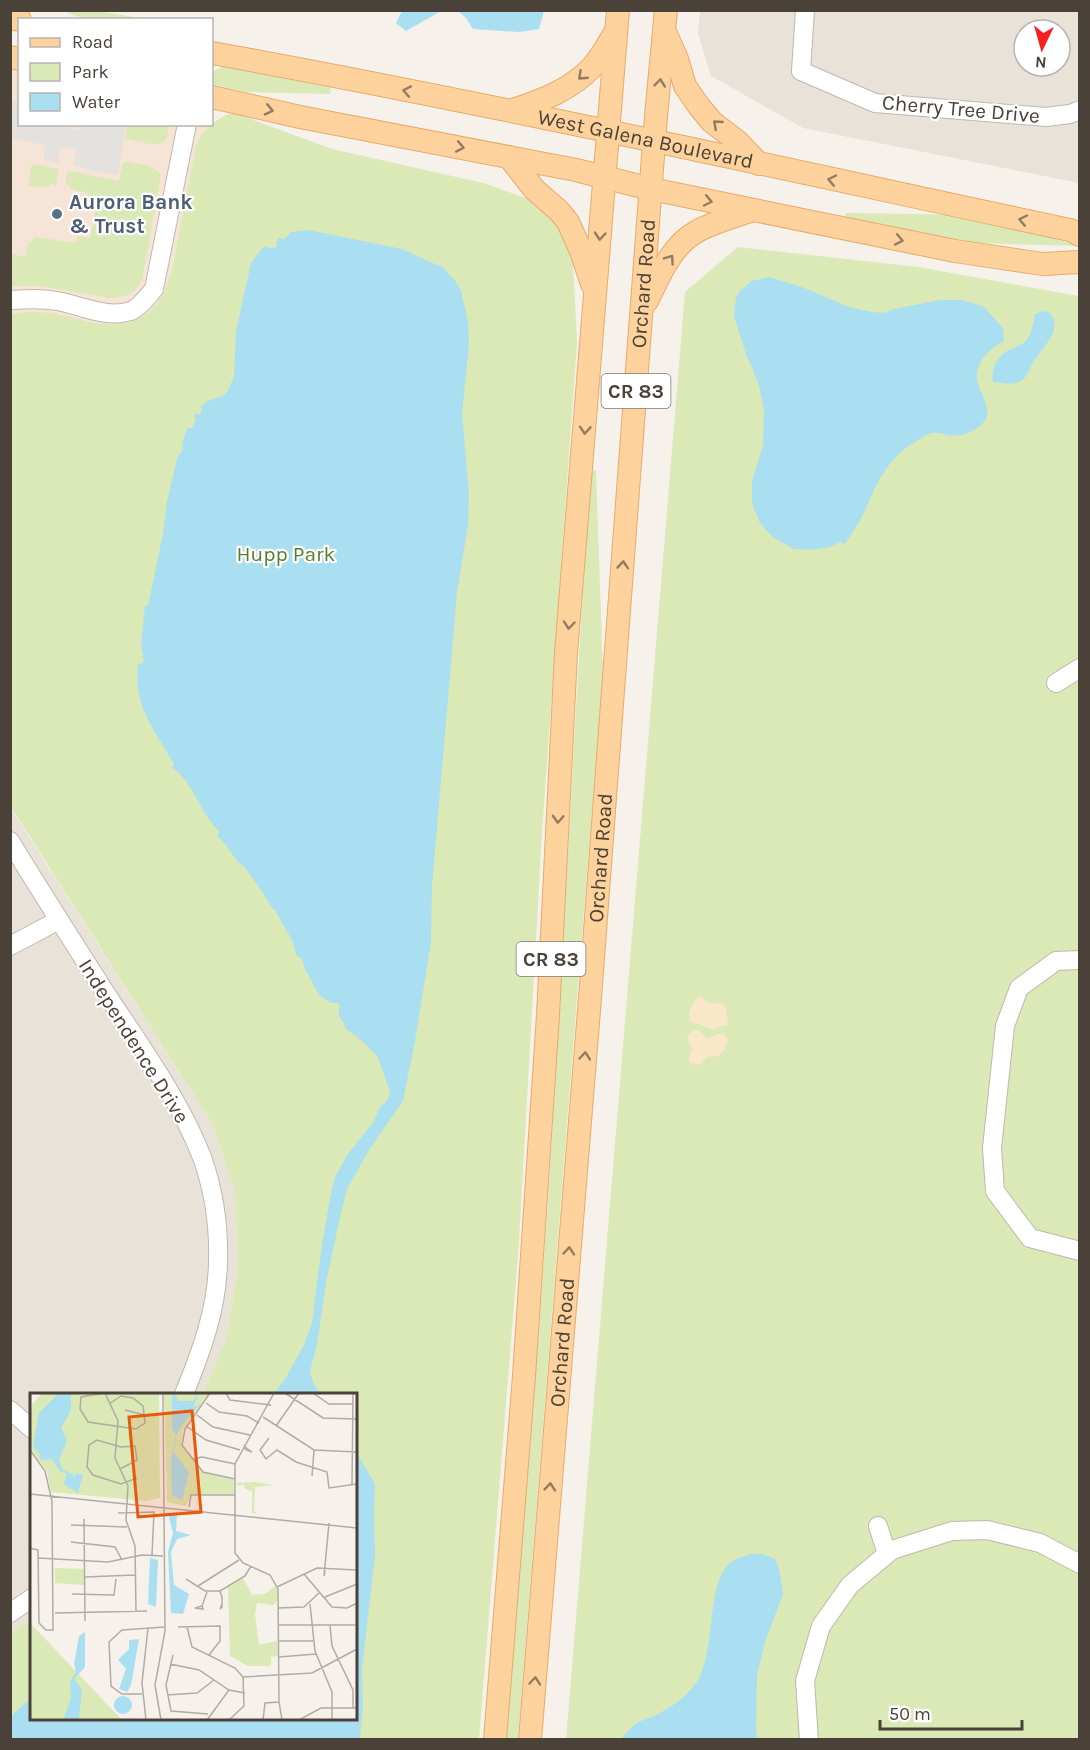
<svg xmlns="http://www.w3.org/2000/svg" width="1090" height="1750" font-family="Karla,sans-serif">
  <rect width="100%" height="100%" fill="#f6f1eb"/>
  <path fill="#e9e2d9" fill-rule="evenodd" d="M700,11H1079V183L803,128L711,76L698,34ZM1024,30H1060V66H1024Z
    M10,807L213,1125L235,1193L238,1267L226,1340L203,1394H32L31,1619L11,1632Z"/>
  <path fill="#f6e4d7" d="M10,69L19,70L20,124L209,125L200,136L168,284L160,302L137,321L114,326L39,312L11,314Z"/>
  <path fill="#dae9b5" d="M65,11H97L146,19C125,20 83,23 65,11Z
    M224,66L331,88L330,94L246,92L212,84V72Z
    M228,114H237L332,149L483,183L529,199L558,223L573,262L577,342L542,832L519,1242L479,1739H11V1632L31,1619L32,1718H356V1394H203L226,1340L238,1267L235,1193L213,1125L11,807V314C20,313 29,311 39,312C75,313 115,339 147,313C165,298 167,287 173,264L196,146L200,136L209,125L212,124V123Z
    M128,125H167C173,153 145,143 128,139L125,138Z
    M127,161C139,164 154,164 161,175L142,281L133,292L122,297L110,298L40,286H11V254L25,257L28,243L33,241L34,237L76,243L78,236L90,238L96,207L86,204L88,193L70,189L71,186L65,184L68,171L119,181L122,164Z
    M32,164L59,169L56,185L50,184L49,187L43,186L42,188L28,185Z
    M846,213L972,215L1079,246L968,243L844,218Z
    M738,247L918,267L1079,296V1739L566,1740L685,292Z
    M591,470L596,471L603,672L518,1739L506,1740C519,1585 532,1429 543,1274C562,1007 572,738 591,470Z"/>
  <path fill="#f8e7c9" d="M698,997L703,998L711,1004L718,1003L723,1004L727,1010L728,1025L718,1027L715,1030L691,1022C686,1013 692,1004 698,997Z
    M696,1030L701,1032L707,1038C714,1037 717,1032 724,1034L728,1040L725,1049L718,1056L707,1057L701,1064L696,1065L689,1062V1057L693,1049L689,1044L687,1036L691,1032Z"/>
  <path fill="#e4e2df" d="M11,100L19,102L20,124L64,125L66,127L74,130L79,128L80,125H126L118,175L74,166L76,152L75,150L66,147L62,148L60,151L58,163L44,160L45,145L11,138Z"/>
  <path fill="#a9dff1" d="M402,11V10L441,11L406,31L396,23Z
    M458,11H544L539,29L519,32L473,29L466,18Z
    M308,230L402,249L437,265H441L456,282L461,291L468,321L469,345L462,413L469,494L468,525L457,593L432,886L431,942L415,1041L403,1101L369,1150L347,1189L340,1217L326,1283L317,1345L310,1371L313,1382L320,1394H274L285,1379L305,1343L312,1323L322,1244L331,1193L335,1177L348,1154L374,1121L380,1107L387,1101L390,1092L378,1057L362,1041L345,1028C345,1022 340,1020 339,1014C338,1009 341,1008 338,1003H331L319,995L305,969L302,959L296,955L293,942L275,910L272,908C264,894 255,881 245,868C244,866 240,864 238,862C231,853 226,843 217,836L219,831C201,815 192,779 172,768L174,764C155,731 133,706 138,665L144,662L141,645L145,606H148L163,534L167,501L178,455L183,450C181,444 185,434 187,428H192L196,420L194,416L195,413L199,415L202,410L201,406L208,401L222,396L227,392L234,377L236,331L248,277L251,263L264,246L269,248L277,247L276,244L278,238L285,239L291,232Z
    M769,277L802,287L849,307L872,312L884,313L894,309L940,300H960L973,303L984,307L1003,328L1004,341C989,348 972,366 978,384C982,396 993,411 984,422C975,432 960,438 947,435C939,433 932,431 925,436C919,440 912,443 906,448C886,463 875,486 866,508C861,521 852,532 845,544L840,542L830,547L810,550L794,549L774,538L765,529L759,521L752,503V481L763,445L764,410L759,386L752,367L747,357L734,316L736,297L740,291L752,281Z
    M1043,311L1049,312C1064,330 1043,346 1034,361C1029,368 1028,376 1021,381C1011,386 1002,383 993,382C990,370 998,355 1009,350C1015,347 1020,346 1026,341C1032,334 1033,323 1035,314Z
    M356,1452L375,1484L374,1515L375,1555L362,1669L363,1706L360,1739H11V1716L31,1698L32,1718H356Z
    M751,1554H763L775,1559L779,1568L783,1594L766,1639L757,1675L756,1725L757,1739H621C626,1734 631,1727 637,1723C642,1720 649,1718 654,1716C672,1707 690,1695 699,1678C715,1647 707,1589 727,1566C733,1559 743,1557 751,1554Z"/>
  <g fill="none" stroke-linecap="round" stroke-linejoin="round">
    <defs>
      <path id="minor" d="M805,10L801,71L875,103L1046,117L1070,114L1080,110
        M10,300C26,299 41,298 57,301C81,305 106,319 131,311C140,307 148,296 154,289L187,124
        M1056,683L1080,668
        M10,841C41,892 73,942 105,992C139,1044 181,1101 203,1160C214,1192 219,1230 218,1263C217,1310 201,1352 184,1394
        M10,946L59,920
        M1080,960L1056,961L1019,988L1005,1026L992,1148L995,1191L1030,1238L1080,1251
        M10,1410L32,1429
        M878,1526L887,1554
        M10,1613L32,1598
        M809,1740L805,1681L821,1626L850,1585L892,1550L952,1531L987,1530L1040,1543L1080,1564"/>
      <g id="major">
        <path d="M10,18L20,20"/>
        <path d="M666,34L677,59L685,86L698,105L712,122L737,141L759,164"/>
        <path id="s1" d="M212,53C499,105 784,169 1070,230L1080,235"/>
        <path d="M10,57L20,59"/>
        <path d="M212,97L300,117L576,170L651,189L955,251L1043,264L1080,262"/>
        <path d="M513,110C543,100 571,90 593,66C602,56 609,42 616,31"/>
        <path d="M509,157L534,189L560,212L568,222L581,251L592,284"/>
        <path d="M647,301C659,277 671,246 696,232C713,222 734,217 753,210"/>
        <path d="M495,1740L524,1376L548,1015L566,653L618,10"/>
        <path id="s2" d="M530,1740L590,998L656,116L666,10"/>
      </g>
    </defs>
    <use href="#minor" stroke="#c1b7ae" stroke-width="20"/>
    <use href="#major" stroke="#e4ac6b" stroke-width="24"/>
    <use href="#minor" stroke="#fff" stroke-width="18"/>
    <use href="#major" stroke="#fed29c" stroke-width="22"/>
  </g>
  <defs><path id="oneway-chevron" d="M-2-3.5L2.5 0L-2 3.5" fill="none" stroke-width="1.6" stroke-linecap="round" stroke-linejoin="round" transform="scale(1.5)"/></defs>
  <g stroke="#927b61">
    <use href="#oneway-chevron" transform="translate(582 76) rotate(137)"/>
    <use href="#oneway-chevron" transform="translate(660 83) rotate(-84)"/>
    <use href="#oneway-chevron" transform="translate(407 91) rotate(-169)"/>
    <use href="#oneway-chevron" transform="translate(269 110) rotate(13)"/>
    <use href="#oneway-chevron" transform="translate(717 124) rotate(-139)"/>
    <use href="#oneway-chevron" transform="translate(460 147) rotate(11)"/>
    <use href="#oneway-chevron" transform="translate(832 180) rotate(-168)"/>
    <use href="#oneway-chevron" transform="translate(708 201) rotate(12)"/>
    <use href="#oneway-chevron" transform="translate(1023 220) rotate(-168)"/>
    <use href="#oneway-chevron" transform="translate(600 236) rotate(95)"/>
    <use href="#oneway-chevron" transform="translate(899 240) rotate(11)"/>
    <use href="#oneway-chevron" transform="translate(670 259) rotate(-55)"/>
    <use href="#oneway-chevron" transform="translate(585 430) rotate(94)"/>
    <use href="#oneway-chevron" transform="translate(623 565) rotate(-86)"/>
    <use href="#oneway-chevron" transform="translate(569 625) rotate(95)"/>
    <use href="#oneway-chevron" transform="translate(558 819) rotate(93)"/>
    <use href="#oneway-chevron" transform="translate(585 1056) rotate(-85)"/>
    <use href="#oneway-chevron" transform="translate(569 1251) rotate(-85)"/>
    <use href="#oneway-chevron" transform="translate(550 1487) rotate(-85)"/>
    <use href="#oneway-chevron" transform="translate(535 1681) rotate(-85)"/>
  </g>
  <circle fill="#5c6f8a" stroke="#fff" stroke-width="2" cx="57" cy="214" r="6"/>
  <g text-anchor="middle" stroke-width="4.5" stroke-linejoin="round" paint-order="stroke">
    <g fill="#fff" stroke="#807a74" stroke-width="1.5">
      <rect x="601.5" y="374" width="69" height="34" rx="4.5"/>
      <rect x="516.5" y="942" width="69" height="34" rx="4.5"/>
    </g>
    <g font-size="20" font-weight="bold" fill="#4a4139">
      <text x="636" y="398">CR 83</text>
      <text x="551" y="966">CR 83</text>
    </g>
    <g font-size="21" fill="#4a4139" stroke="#fff">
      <text transform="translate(961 109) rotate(5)" y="7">Cherry Tree Drive</text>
      <text dy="7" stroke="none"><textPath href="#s1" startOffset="442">West Galena Boulevard</textPath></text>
      <text dy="7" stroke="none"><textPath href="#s2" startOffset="1461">Orchard Road</textPath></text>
      <text dy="7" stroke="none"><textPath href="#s2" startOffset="885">Orchard Road</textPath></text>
      <text transform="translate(134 1041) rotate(58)" y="7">Independence Drive</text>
      <text dy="7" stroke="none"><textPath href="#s2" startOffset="399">Orchard Road</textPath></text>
    </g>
    <g font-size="21" font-weight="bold" fill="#4e5e75" stroke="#fff" text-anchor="start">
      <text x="69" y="209">Aurora Bank<tspan x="69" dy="24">&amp; Trust</tspan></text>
    </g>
    <g font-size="21" fill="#577d2b" stroke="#fff">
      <text x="286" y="561">Hupp Park</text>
    </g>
  </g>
  <g transform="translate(30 1393)">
    <rect width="327" height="327" fill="#f6f1eb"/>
    <path d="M12,0H129L130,105L116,108L21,99L17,78L0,55V14ZM134,0H179L153,37L151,51L172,79L204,87V101H162L156,113L137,109ZM225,89L244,92L225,94L224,118L228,121L222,120V98L215,96L214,91L207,93V90ZM25,175L54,176V192L25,190ZM213,185L222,202L235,201L246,192L248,207L243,212L227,210L225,221L229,252L247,248L248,263L241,264V273H218L200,263L198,194ZM0,231L5,235L92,327H0Z" fill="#dae9b5"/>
    <path d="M29,0H41V17L31,35L37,48L29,67L32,76L44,82L43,87L46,81H53L48,100L34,91L37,80L30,78L22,66L10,67L11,63L3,53L9,20ZM142,0L145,1L148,8H163L169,0L163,15L171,10L151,33L146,43L145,53L143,58L159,80L152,107L142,102L141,66L146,42L142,36ZM147,119L146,138L161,142L147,146L141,159L144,192L159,201L153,221L141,220L138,159L143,140L139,124V120ZM120,165L128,167L126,214L118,211ZM55,239V274L44,286L52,297L49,327H33L41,305L40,288L46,279L44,271L49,243ZM109,246L101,292L97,299L89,296L96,276L88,267L99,256V247ZM84 312a9 9 0 1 1 18 0a9 9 0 1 1-18 0Z" fill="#a9dff1"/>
    <path fill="none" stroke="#b1aba4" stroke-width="1.5" d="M74,0L51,4L50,16L58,29L106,36L115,30L113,13L103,5L91,3L79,11M75,0L88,28L85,65L98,93L96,127L105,153L106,218M180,0L155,36L152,52L173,79L205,86M196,0L200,7L241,12M255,0L293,25L327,26M283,0L299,11H323M176,10L189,19L217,23L229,30M95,17L115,22M167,22L183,34L220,42M233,24L284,57L327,59M156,33L176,47L210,57M246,33L269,0M239,45L230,57L236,66L247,57L266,69L297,79L299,95L327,91M214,52L216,57L222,59L215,54M0,57L15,78L22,108L23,237H16L9,230L8,157L0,155M163,66L172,64L205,71M90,76L107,67L105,53L91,54L67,47L59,52L57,74L63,82L91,91L107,85M282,83L284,57M322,91L323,0M0,101L327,135M159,114L161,102H205M88,120L124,119L122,162M54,126L55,228M41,132L97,134M205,146V102M41,149L85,154L92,167M8,165L78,169L112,162L133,163M295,178L294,183L299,130M274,181L302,214L317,215L327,210M55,184L105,182M156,186L175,198H190L215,183L221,173M168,193L209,167M247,194L287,175L327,177M190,198L192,204V214L190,216L192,211M42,201L84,202L86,186M295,204L327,191M280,211L285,258L302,299V327M172,213L173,216L165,215L172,213L177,199M248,215L274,214L289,200M25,220L117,218M249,232H327M300,232L302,253L323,297V315M148,234L190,233V248L179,262M157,234L162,254L205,275L213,284L214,313L199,327M249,248H284M143,262L136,292L141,318L178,321M249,264L286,261M140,271L169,277L199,297L215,300M213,284L282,280L327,256M112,301H92L81,293L79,249L92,237L135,234M137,302L167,300L184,287M249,309L252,327M116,327L112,290L118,235M131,327L125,292L135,238L133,0M177,327L199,297M233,327L235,310L249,309L248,196L240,182L213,170L205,160V71L244,0M269,327L291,315H327"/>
    <path fill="#e8590c" fill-opacity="0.15" stroke="#e8590c" stroke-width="3" d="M162,18L171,119L108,124L99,24Z"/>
    <rect width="327" height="327" fill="none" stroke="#4a4139" stroke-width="3"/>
  </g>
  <rect width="1090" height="1750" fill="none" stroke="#4a4139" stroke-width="24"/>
  <rect x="18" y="18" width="195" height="108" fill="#ffffff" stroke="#b7b3b0" stroke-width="1.5"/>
  <rect x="30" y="38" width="30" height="9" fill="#fed29c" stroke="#b7b3b0" stroke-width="1.5"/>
  <text x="72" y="48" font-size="18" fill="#4a4139">Road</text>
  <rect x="30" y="63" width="30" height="18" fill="#dae9b5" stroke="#b7b3b0" stroke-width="1.5"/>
  <text x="72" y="78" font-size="18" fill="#4a4139">Park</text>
  <rect x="30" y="93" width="30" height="18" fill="#a9dff1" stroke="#b7b3b0" stroke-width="1.5"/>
  <text x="72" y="108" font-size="18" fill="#4a4139">Water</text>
  <g transform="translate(1042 48) rotate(185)"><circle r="28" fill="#ffffff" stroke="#b7b3b0" stroke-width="1.5"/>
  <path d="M0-4.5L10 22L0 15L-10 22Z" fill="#f91f21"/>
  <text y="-9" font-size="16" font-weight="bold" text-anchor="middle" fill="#4a4139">N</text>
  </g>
  <path d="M880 1720v9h142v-9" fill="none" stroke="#4a4139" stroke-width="3"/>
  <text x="889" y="1720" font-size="18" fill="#4a4139" stroke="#ffffff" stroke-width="4.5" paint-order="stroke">50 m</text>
</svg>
